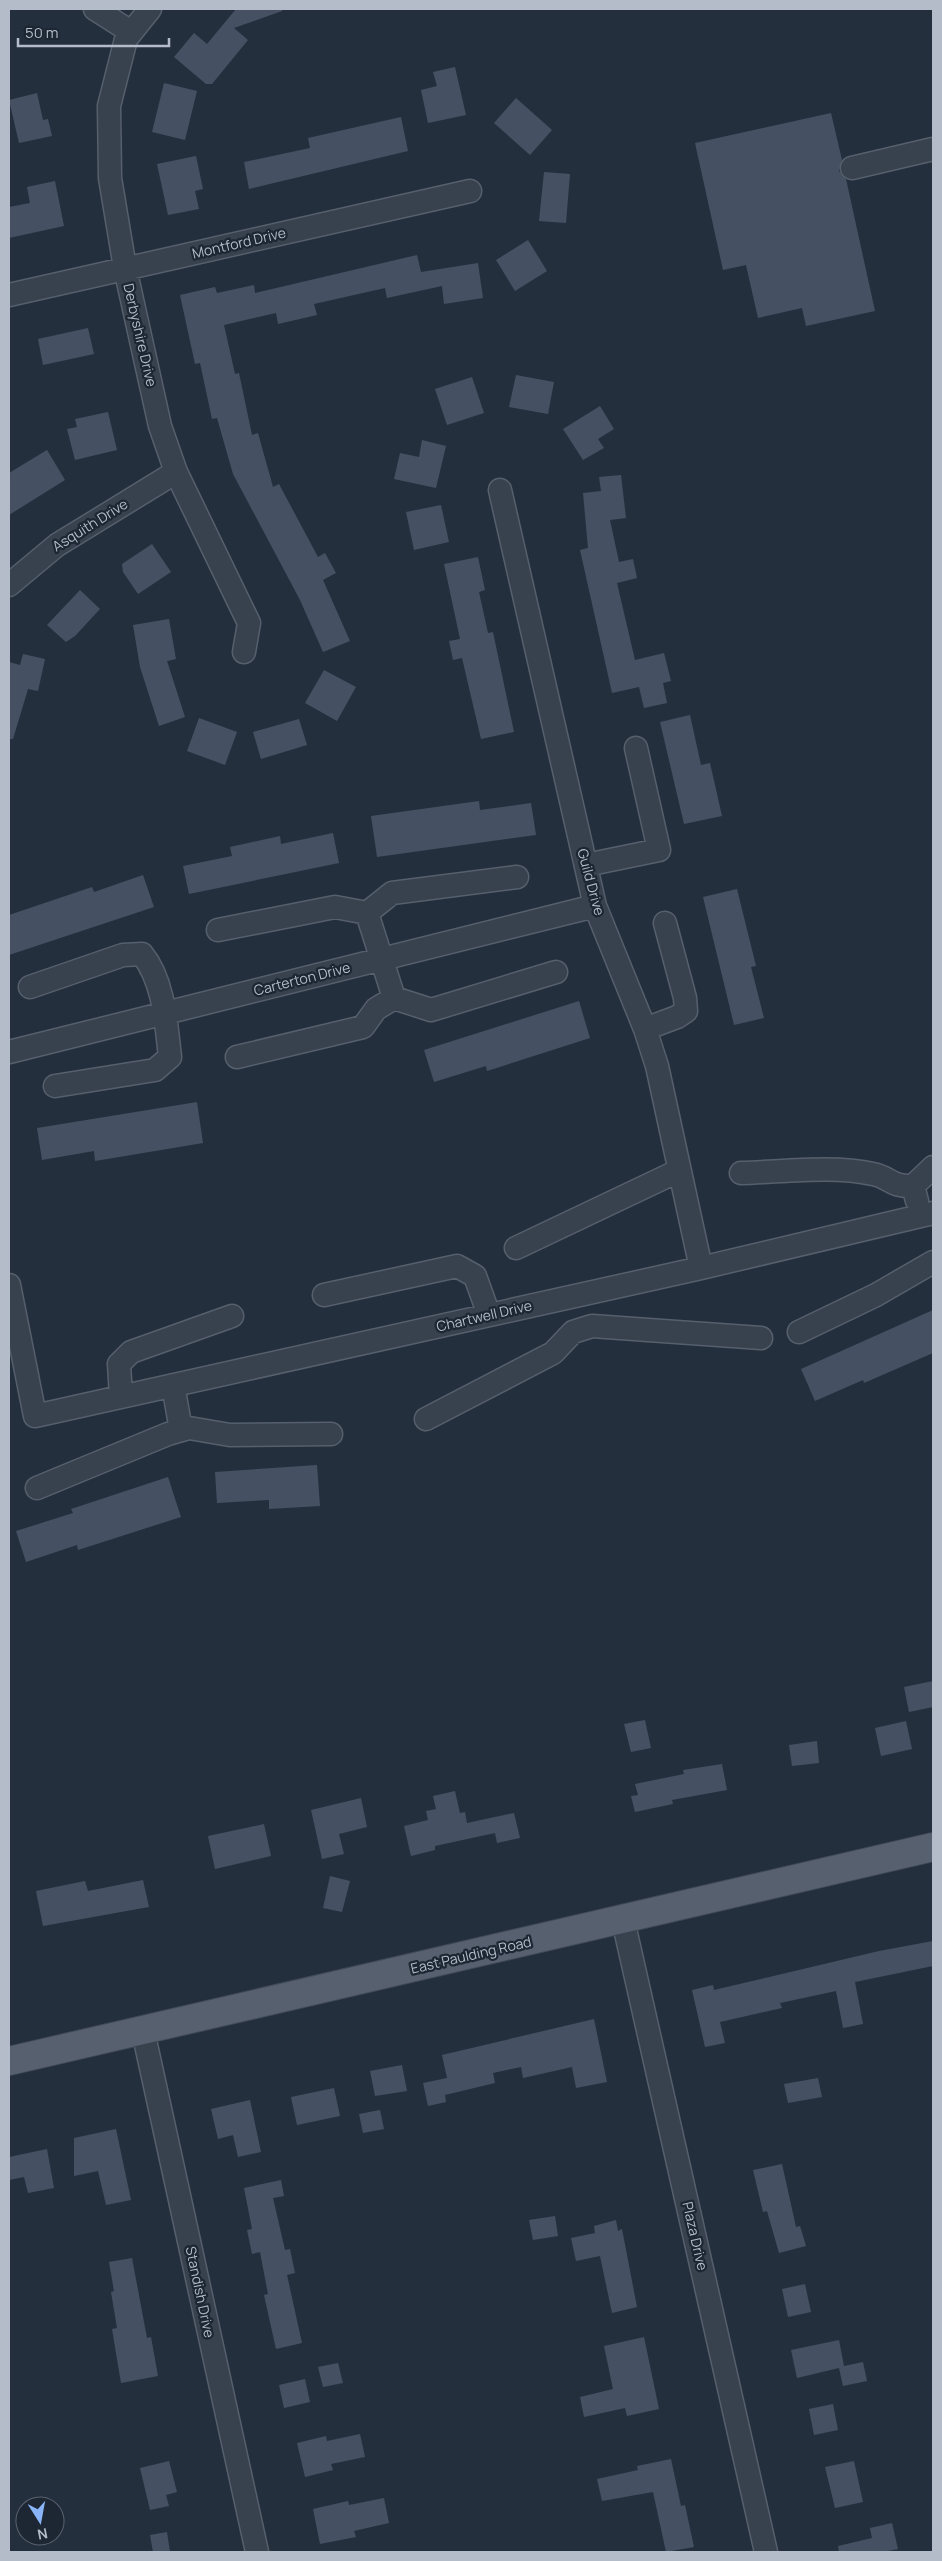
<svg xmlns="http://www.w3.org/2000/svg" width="942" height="2561" font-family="Manrope,sans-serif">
  <rect width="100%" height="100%" fill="#242f3e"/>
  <path fill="#455162" d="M236,9H282V11L234,28L248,40L212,84H206L174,57L194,33L207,44Z
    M455,67L466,115L428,123L421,90L437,86L433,72Z
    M164,83L197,91L185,140L152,132Z
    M37,93L43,120L48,119L52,136L19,143L9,100Z
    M516,98L552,130L530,155L494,123Z
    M831,113L842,160L839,171L846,179L875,311L806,326L802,308L758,318L746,265L723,270L695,143Z
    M401,117L408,151L249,189L244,162L310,148L308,138Z
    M196,156L203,189L195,191L199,209L168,215L157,164Z
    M544,172L570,174L566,223L539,221Z
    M55,181L64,226L9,238V207L30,203L27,187Z
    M528,240L547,271L515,291L496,260Z
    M417,255L421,272L478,263L483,298L444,304L442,286L387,298L385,288L314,304L317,315L278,324L276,313L224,325L235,374L239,373L252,435L258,433L273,487L279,484L318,557L325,553L336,573L323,580L350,641L323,652L300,600L233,474L217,418L212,419L200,363L195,364L180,295L215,287L217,293L254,285L255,293Z
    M88,328L94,354L43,365L38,339Z
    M516,375L554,382L548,414L509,407Z
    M472,377L484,413L447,425L435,389Z
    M600,406L614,429L598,439L604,448L583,460L563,429Z
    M108,412L117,450L75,460L67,429L77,427L75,419Z
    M422,440L446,446L436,488L394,479L400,453L419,457Z
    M47,450L65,480L9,515V473Z
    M621,475L626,518L610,520L619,562L633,559L637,578L617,583L635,660L664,653L671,681L663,683L667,703L644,708L639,687L612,693L580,550L588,548L583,493L601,491L599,477Z
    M441,505L449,542L414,550L406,512Z
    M152,544L171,572L138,594L123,572L122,564Z
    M478,557L485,590L479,592L488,633L493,632L514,732L481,739L462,658L453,660L449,641L460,639L444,564Z
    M80,590L100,609L75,636L66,642L47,625Z
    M169,619L176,659L167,661L185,717L159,726L140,667L133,625Z
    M23,654L45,659L38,691L28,689L13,739H9V662L20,665Z
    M324,670L356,687L337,721L305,703Z
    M690,715L701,765L710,763L722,816L684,824L660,722Z
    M199,718L237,732L225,765L187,751Z
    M299,719L307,745L261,759L253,732Z
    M479,801L480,810L531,803L536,835L377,857L371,816Z
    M333,833L339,863L189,894L183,866L232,856L230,847L280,836L281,844Z
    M143,875L154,907L9,955V915L92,887L94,892Z
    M737,889L756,966L751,967L764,1018L734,1025L703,897Z
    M579,1001L590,1038L487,1071L486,1066L434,1082L424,1050Z
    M197,1102L203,1143L95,1161L94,1151L42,1160L37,1128Z
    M933,1310V1353L864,1383L863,1380L815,1401L801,1369Z
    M317,1465L320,1506L269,1509V1500L217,1503L215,1472Z
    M168,1477L181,1517L78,1550L77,1545L26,1562L16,1531L73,1513L71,1509Z
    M933,1681V1707L909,1712L904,1687Z
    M645,1720L651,1748L631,1752L624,1724Z
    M906,1721L912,1749L881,1756L875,1728Z
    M817,1741L819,1763L792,1766L789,1745Z
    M722,1764L727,1790L672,1800L673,1804L635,1812L631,1796L638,1795L635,1784L684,1774L683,1770Z
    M455,1791L460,1813L465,1812L467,1823L514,1813L520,1838L497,1843L495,1833L435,1846V1850L411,1856L404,1826L428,1820L426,1811L436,1809L433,1796Z
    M361,1798L367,1827L339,1834L344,1854L322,1859L311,1810Z
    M264,1824L271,1856L215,1869L208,1836Z
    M330,1876L350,1881L342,1912L323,1908Z
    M143,1880L149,1907L43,1926L36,1891L85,1881L88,1891Z
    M933,1941V1966L855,1982L863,2024L843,2028L836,1991L780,2003L782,2008L720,2022L725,2043L705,2047L692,1990L713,1985L714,1990L879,1951Z
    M594,2019L607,2082L576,2088L572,2067L523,2078L521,2067L493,2073L495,2083L445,2095L446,2102L428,2106L423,2083L447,2078L442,2055Z
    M402,2065L407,2091L375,2096L370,2071Z
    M818,2078L822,2097L788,2103L784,2084Z
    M334,2088L340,2116L297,2125L291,2097Z
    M250,2100L261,2152L238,2157L233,2135L218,2139L211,2109Z
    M380,2110L384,2129L363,2133L359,2114Z
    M116,2129L131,2200L106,2205L98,2171L74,2176V2138Z
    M47,2149L54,2188L28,2193L24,2177L9,2180V2157Z
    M782,2164L796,2227L800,2226L806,2246L779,2253L767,2211L763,2212L753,2170Z
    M281,2180L284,2196L273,2198L285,2250L290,2249L295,2273L287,2275L302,2343L276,2349L264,2295L268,2294L260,2252L252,2254L247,2230L252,2229L244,2188Z
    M555,2216L558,2236L533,2240L529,2220Z
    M616,2220L618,2231L622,2229L637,2307L612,2313L600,2256L576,2261L571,2238L595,2233L594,2226Z
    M132,2258L147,2338L151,2337L158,2376L121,2383L112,2329L117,2328L111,2292L114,2291L109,2262Z
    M805,2284L811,2312L788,2317L782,2289Z
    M644,2337L659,2409L627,2416L625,2408L584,2417L580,2397L613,2389L604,2346Z
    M839,2340L844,2366L863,2362L867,2381L843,2386L839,2368L797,2378L791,2350Z
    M338,2363L343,2383L323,2387L318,2367Z
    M305,2379L310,2402L284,2408L279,2385Z
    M833,2404L838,2430L814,2435L809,2409Z
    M360,2434L365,2457L331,2464L333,2470L305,2477L297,2443L326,2436L327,2441Z
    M671,2459L681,2506L685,2505L694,2547L666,2552L653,2492L602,2501L597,2479L638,2470L637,2466Z
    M169,2461L177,2492L166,2495L169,2506L150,2510L140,2468Z
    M854,2461L863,2502L835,2508L825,2467Z
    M384,2498L389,2523L354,2531L356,2537L320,2544L313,2509L348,2501L349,2505Z
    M892,2523L898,2549L883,2552H839L838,2546L872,2538L870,2528Z
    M167,2532L170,2552H153L150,2535Z"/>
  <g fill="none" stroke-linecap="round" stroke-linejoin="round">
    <defs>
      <path id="minor" d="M95,9L131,32
        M150,9L126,39L109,106L110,178L125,268L160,426L176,472L249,623L244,652
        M852,168L933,149
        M9,295L470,191
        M500,490L595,906L645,1029L657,1066L701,1268
        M9,585L57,545L176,472
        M586,865L659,850L636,748
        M367,913L392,893L517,877
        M218,930L335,907L367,913L394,998
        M30,987L123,955L142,954C164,981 166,1023 170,1057L155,1070L55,1086
        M645,1029L677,1017L686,1011L685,998L665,923
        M9,1052L595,906
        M237,1057L363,1027L376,1009L394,998L431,1010L556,972
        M741,1173C782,1172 833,1165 873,1174C890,1177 890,1187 913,1186
        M917,1201L913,1186L933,1167
        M516,1248L678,1171
        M9,1285L35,1416L701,1268L933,1213
        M324,1295L457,1266L475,1276L489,1315
        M799,1332L876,1295L933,1262
        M173,1385L181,1430
        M121,1397L119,1364L131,1352L232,1316
        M426,1419L553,1353L573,1332L592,1326L761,1338
        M37,1488L168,1434L189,1428L230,1435L331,1434
        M623,1920L766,2552
        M143,2031L257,2552"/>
      <path id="major" d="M9,2061L933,1847"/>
    </defs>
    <use href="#minor" stroke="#565f6c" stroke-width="25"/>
    <use href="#major" stroke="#414a57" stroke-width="30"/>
    <use href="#minor" stroke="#38414e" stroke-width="22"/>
    <use href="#major" stroke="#56606e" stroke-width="28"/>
  </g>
  <g text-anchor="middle" stroke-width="4.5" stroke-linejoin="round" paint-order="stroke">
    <g font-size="14" fill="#b4bcc9" stroke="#1d2633">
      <text transform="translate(239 243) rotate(-13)" y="5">Montford Drive</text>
      <text transform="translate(140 335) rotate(77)" y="5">Derbyshire Drive</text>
      <text transform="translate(90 525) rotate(-32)" y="5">Asquith Drive</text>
      <text transform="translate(591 882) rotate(75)" y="5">Guild Drive</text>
      <text transform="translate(302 979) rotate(-14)" y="5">Carterton Drive</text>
      <text transform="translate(484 1316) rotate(-13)" y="5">Chartwell Drive</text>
      <text transform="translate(471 1955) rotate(-13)" y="5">East Paulding Road</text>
      <text transform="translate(695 2236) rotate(77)" y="5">Plaza Drive</text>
      <text transform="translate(200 2292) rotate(78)" y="5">Standish Drive</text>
    </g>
  </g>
  <rect width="942" height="2561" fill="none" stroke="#b4bcc9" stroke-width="20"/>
  <g transform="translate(40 2521) rotate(169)"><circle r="24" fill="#1d2633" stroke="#59626f"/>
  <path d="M0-4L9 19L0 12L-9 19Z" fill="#8ab4f8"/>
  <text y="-8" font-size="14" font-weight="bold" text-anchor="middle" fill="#b4bcc9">N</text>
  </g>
  <path d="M18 38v8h151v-8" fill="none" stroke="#b4bcc9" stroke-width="2.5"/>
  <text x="25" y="38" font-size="15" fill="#b4bcc9" stroke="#1d2633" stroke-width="4" paint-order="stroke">50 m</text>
</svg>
